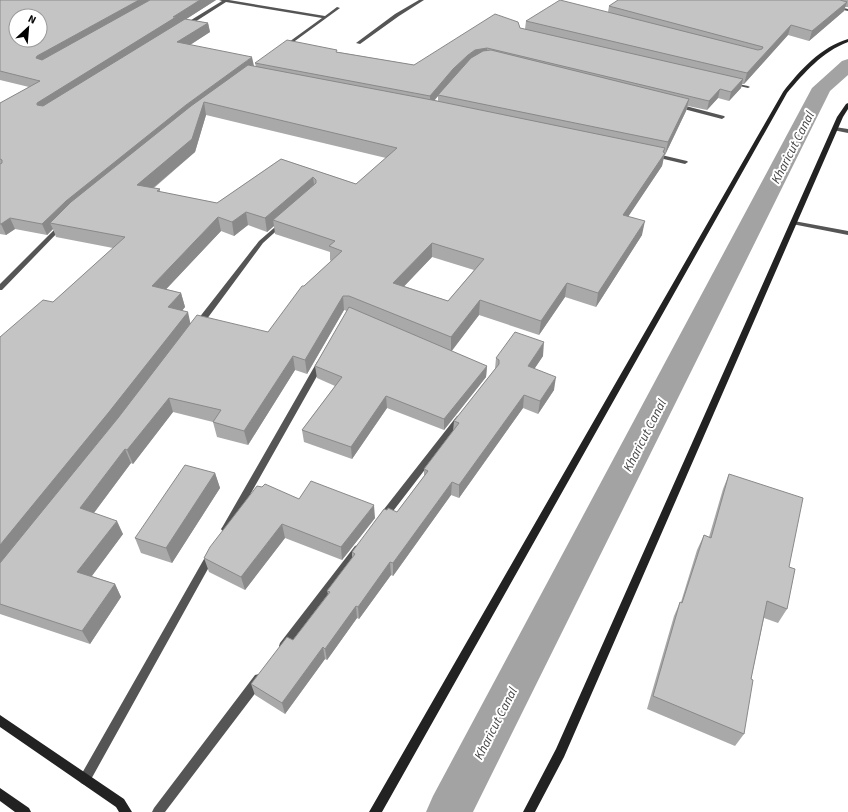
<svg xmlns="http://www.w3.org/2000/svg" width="848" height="812" font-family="'Source Sans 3',sans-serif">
  <rect width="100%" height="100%" fill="#fff"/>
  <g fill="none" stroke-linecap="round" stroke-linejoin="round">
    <path fill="#a3a3a3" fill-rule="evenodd" d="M848,59V75L830,91L473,812H426L433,796L812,88L842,61Z"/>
    <path fill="#555" fill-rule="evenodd" d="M219,0H229L325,16L337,7L340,8L284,49H282V47L322,18L226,2L187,27H183V25L222,1Z
      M419,0H424L399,16L360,44L356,43L395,14Z
      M835,6L848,9V11L834,8V6Z
      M729,82L748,86L750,87L748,88L731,84H729Z
      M678,104L724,116L725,117L722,119L676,107L675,106Z
      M835,127L848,129V133L833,130L832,129Z
      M653,153L687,161L688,162L685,164L651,156L650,155Z
      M282,221L285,223L284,224L263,243L201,327H195L194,325L195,323L259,241Z
      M794,221L848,231V235L792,224L791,223Z
      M61,224L64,226L63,227L2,290H0V284L59,225Z
      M321,359L325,362L229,532L226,533L223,532L221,529L223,526L317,362Z
      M460,415L463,416L464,418L463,420L387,519L384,520L381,519L379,516L381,513L457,416Z
      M358,545L361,546L363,549L361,552L288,649L284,651L280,649L279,646L280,643L355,546Z
      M211,551L214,552L216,555L214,558L89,783L85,785L81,783L79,779L81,775L208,552Z
      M259,674L263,675L264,679L263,683L165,812H152L154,808L255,675Z"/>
    <path fill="#222" fill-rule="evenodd" d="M848,39V42C822,52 805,72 787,93L382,812H369L783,92C800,70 821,47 848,39Z
      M848,103V109L843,117L564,757L535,812H523L556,749L837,117L846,104Z
      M0,715L124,799L132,812H119L116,807L0,727Z
      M0,788L29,808L31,812H15L0,801Z"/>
  </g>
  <path fill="#a9a9a9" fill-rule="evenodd" d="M0,0H216L186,19L208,23L210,32L190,45L256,67L255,63L338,52L414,65L520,28L525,29L526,21L608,12L609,6L618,0H848V7H845L844,11L809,41L788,35L744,84H742L741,88L729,101L718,98L707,110L688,106L686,111L665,155H664L662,166L628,216L642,235L596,307L565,297L539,335L479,315L451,351L487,366L486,377L444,430L387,408L352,459L304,442L302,430L335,386L317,378L315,366L347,311L344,310L307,374L295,370L248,445L217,437L213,422L173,412L133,464L131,463L94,513L123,534L92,576L115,584L121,597L90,644L0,614V337L53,302L113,248L56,237L53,229L47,235L15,229L6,235L0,234V103L29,87L0,80ZM438,96V101L435,100ZM206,115L386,158L356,184L281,159L217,203L160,192V189L154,188L195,152ZM248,225L267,232L274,226L275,234L330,252V260L331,261L304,286L268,332L190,323L182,311L185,307L181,293L166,289L221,231L234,236ZM432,257L474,270L448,301L404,286Z
    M543,356L534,369L554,390L538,414L523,408L459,498L451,495L393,576L391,575L359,619L357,618L327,660L325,659L285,714L255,695L251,684L293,640L328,594L327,591L352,558V552L387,510L397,512L424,476V469L453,431L454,421L495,369L496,358Z
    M215,473L220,488L172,563L141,553L135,538Z
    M729,474L789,567L787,609L778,623L764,618L751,679L744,734L735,746L647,709L674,616L680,602H681L697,550L704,535L709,537L723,489Z
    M299,499L375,518L342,560L285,538L245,590L209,572L204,558Z"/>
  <path fill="#898989" d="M139,0H157L40,66L36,58L37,56Z
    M200,0H216L40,113L37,103Z
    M847,2L844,11L809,41L812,31Z
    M208,23L210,32L179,52L177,42Z
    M791,25L788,35L744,84L747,73Z
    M487,48V56L438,95V96L430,105V96L453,69L468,55L475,50Z
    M252,57L254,66L204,102L206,115L195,152L141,198L50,223L53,229L47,235L42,224L66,201L186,105Z
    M743,79L741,88L729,101L731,92Z
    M720,89L718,98L707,110L709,101Z
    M689,99L686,111L665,155L668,142Z
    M665,148L663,155L665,153L662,166L620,229L623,215L663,152Z
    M313,177L315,191L273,220L274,226L267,232L265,218Z
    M246,212L248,225L234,236L232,222Z
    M218,217L221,231L156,300L152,286Z
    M10,218L15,229L6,235L1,224Z
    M645,221L642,235L596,307L598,293Z
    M432,243V257L394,297L393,283Z
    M567,283L565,297L539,335L541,321Z
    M181,293L185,307L172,322L168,307Z
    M343,296L344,310L307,374L305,360Z
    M480,300L479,315L451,352V337Z
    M188,312L191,326L0,570V545Z
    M544,342L543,356L527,380L528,366Z
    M293,356L295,370L248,445L244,431Z
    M487,366L486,377L444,430V419Z
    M556,377L554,390L538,414L540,401Z
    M524,395L523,408L459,498V485Z
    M386,396L387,408L352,459L351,447Z
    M169,398L173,412L133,464L127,450Z
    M125,449L131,463L87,522L80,508Z
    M215,473L220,488L172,563L166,548Z
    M452,482L451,495L393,576V563Z
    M374,505L375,518L342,560L341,547Z
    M117,521L123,534L85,585L77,572Z
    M282,524L285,538L245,590L241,577Z
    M390,562L391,575L359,619L358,607Z
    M115,584L121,597L90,644L82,631Z
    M356,606L357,618L327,660L325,649Z
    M323,647L325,659L285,714L282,703Z"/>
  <path fill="#c4c4c4" stroke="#898989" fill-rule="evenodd" d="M0,0H139L37,56L36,58L42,60L150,0H200L173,17H176L37,103V105L43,106L185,19L208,23L177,42L252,57L186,105L66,201L42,224L10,218L1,224H0V164L2,163V160L0,159V103L40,81L0,71ZM16,16H40V40H16Z
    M560,0L758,50L762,49L763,47L609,6L618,0H840L847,2L812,31L791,25L747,73L526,21Z
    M495,14L518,22L520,28L743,79L731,92L720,89L709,101L487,48L475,50L468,55L453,69L430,96L255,63L287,40L337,50L336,52L414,65Z
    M491,50L689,99L668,142L438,95L471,58L483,51Z
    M248,65L432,100L665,148L663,152L665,153L623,215L645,221L598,293L567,283L541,321L480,300L451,337L349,296H343L305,360L293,356L244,431L213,422L221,410L169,398L127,450L125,449L80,508L117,521L77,572L115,584L82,631L0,604V563L118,418L197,315L268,332L302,286H304L342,251L329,246L335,241L273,220L316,183V180L313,177L265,218L246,212L232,222L218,217L152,286L181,293L168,307L188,312L109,412L0,545V337L43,300L53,302L125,237L50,223L71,202L191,106ZM204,102L397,148L356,184L281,159L217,203L157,191L160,189L137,185L192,139ZM432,243L484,259L448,301L393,283Z
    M349,307L487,366L444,419L386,396L351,447L302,430L342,377L315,366Z
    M515,332L544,342L528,366L556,377L540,401L524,395L459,485L452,482L393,563L390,562L358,607L356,606L325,649L323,647L282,703L251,684L287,637L293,640L330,592L327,591L355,554L352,552L384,509L387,510L388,508L397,512L428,471L424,469L459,423L454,421L499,364V360L496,358Z
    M185,465L215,473L166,548L135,538Z
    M729,474L803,498L789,567L795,569L787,609L767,601L751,679L753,680L744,734L653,696L680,602L682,603L704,535L711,538Z
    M311,481L374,505L341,547L282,524L241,577L204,558L210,547L257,486L262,487L265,484L299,499Z"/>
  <g text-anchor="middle" stroke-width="4" stroke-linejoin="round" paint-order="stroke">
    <g font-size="13" font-style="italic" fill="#444" stroke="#fff">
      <text transform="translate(792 147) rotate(-63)" y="5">Kharicut Canal</text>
      <text transform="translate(644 435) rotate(-63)" y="5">Kharicut Canal</text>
      <text transform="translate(495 723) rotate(-63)" y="5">Kharicut Canal</text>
    </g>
  </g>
  <g transform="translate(28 28) rotate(26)"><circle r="19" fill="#ffffff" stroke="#999999"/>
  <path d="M0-3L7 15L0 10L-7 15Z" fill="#000000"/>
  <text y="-6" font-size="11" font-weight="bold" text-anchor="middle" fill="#000000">N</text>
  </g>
</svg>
